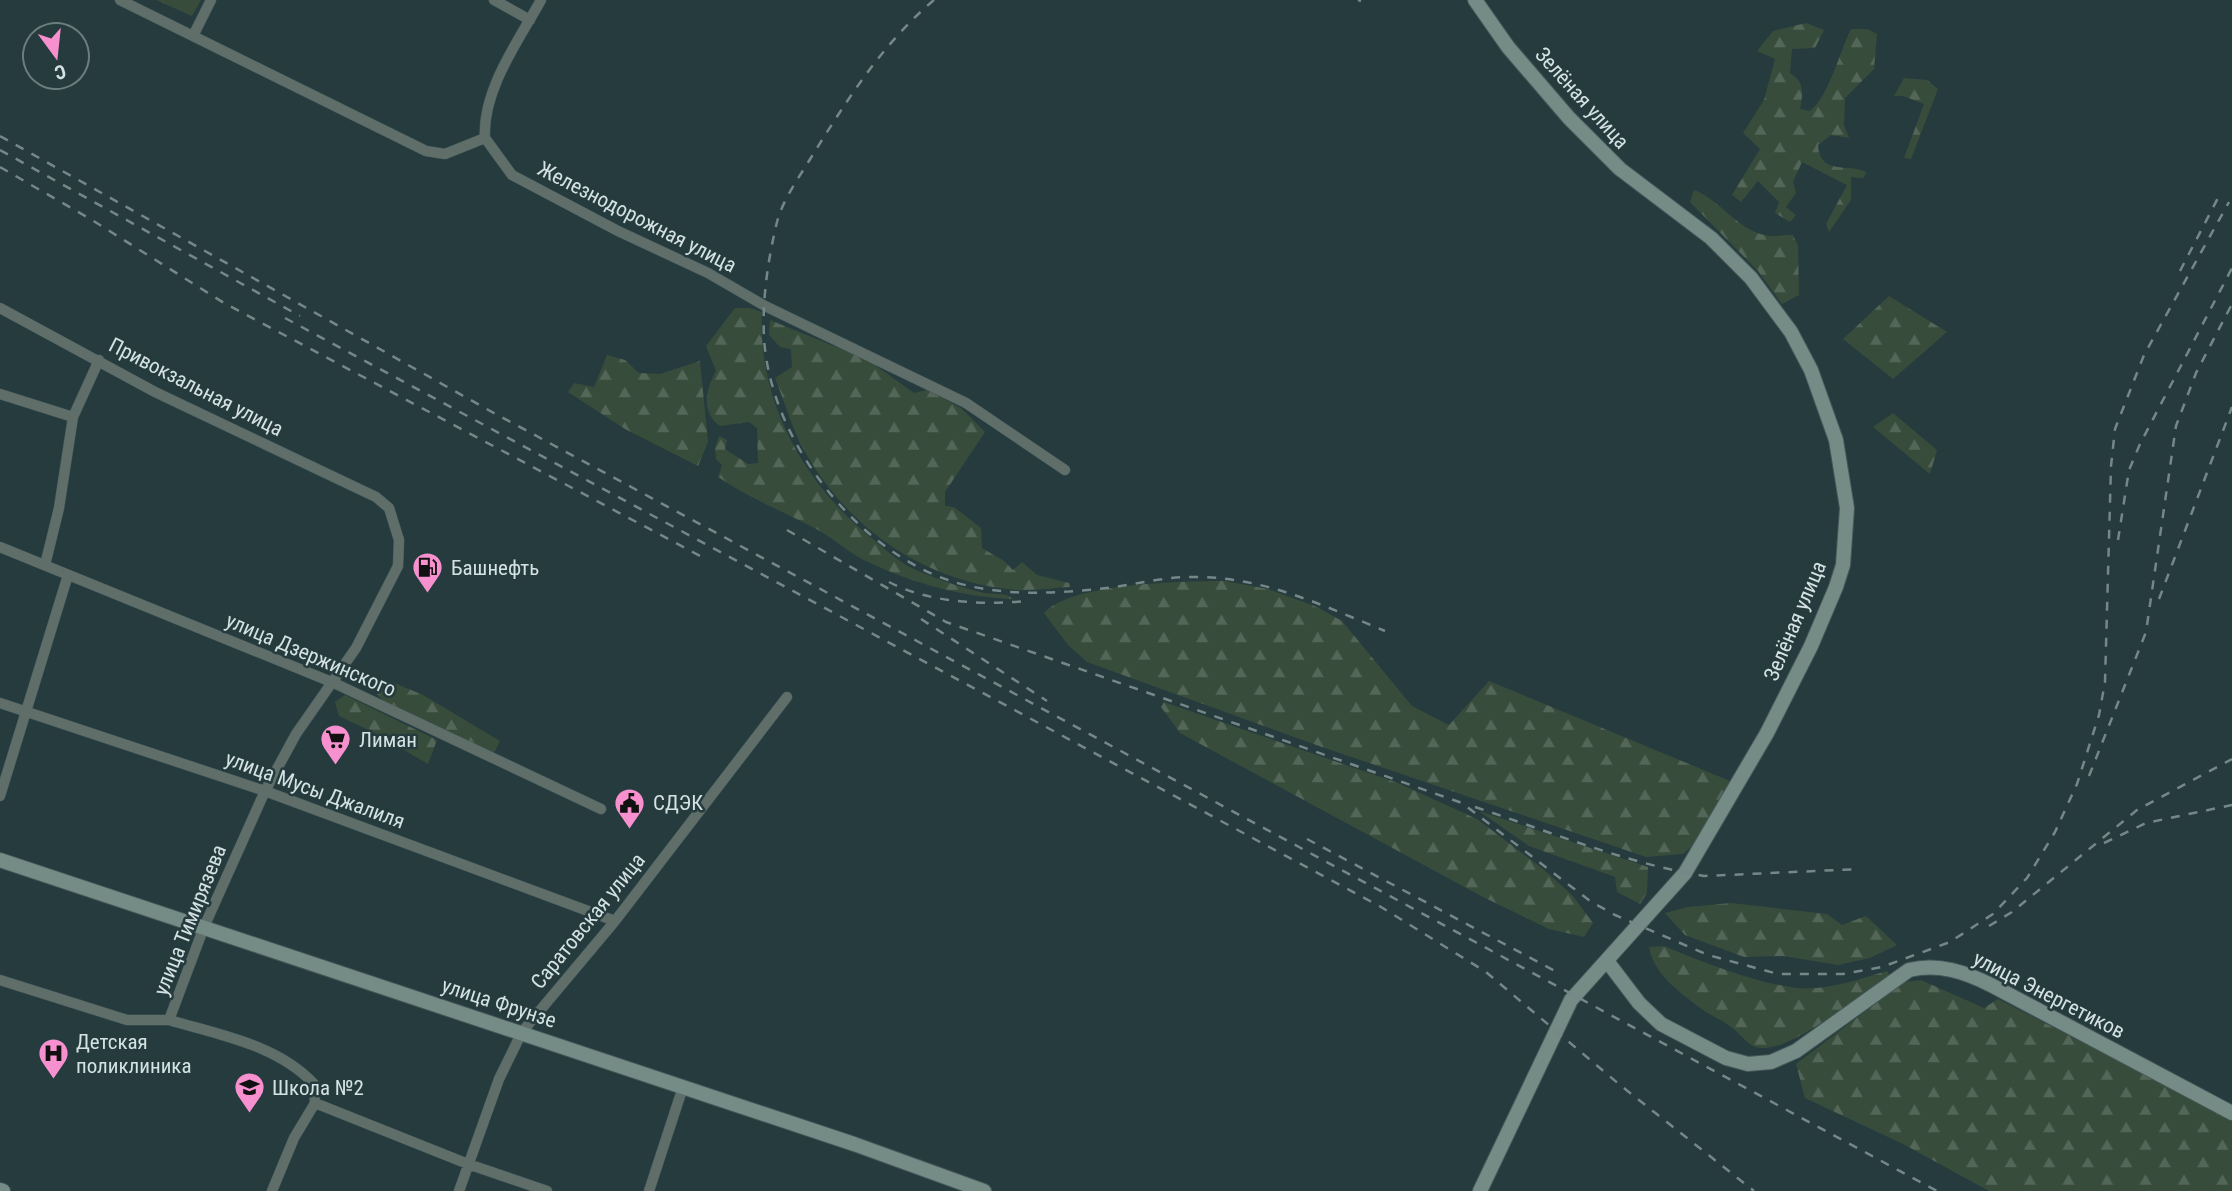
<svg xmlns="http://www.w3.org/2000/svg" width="2232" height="1191" font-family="'Roboto Condensed',sans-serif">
  <defs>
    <pattern id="forest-firs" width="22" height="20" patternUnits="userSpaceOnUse" patternTransform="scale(1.75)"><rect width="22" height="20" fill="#384c3b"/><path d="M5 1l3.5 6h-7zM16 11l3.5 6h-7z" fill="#546657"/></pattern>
  </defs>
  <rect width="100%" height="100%" fill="#253b3d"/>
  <path fill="url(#forest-firs)" d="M156,0H201L192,16Z
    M1806,23L1824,30L1815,48L1792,49L1790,73C1805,82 1803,93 1800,109L1810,111C1829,96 1839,53 1851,29H1867L1877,34L1874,69L1845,98L1844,125L1849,138L1831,135L1818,145C1820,176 1848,163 1866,172L1864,178L1851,177V200L1829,232L1826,224L1847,185L1802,162L1793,182L1796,193L1786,207L1796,215L1790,222L1775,213L1779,202L1758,181L1741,202L1732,195L1760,149L1743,133L1764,100L1775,59L1757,51L1773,31Z
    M1904,78L1927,80L1938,89L1911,159L1904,158L1924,104L1903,96H1894Z
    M1694,190C1720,200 1736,228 1764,235C1773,237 1784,235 1793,235L1798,246L1799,295L1782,304L1758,271L1690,202Z
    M1889,296L1947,332L1893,379L1843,339Z
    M735,308H749L762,312C757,401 806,487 874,540C889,553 904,566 923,573C943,581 963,588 984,593C994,594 1009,593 1013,599C962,597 915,584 868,562C850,554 836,540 818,530C785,512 750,499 718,477L722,465L716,459L715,448L719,436L727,440L725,449L748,464L758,463L757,428L749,422L720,426C700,412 706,389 716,371L706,346Z
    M770,320L868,360L914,393L928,390L961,408L985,432L945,492V506L954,507L981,528L982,548L1004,561L1013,570L1022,562L1037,575L1069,583L1070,587C1052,588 1033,591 1016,590C926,582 850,531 805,452C792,429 785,403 775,378L792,367L791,349L780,347L769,335Z
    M607,355L625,360L639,373L660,374L700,361L708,442L698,466L625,429L568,392L574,383L594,387Z
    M1893,413L1937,450L1930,474L1873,427Z
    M1225,581L1268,589L1317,607L1342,621L1412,706L1449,725L1489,681L1730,781L1697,842L1683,854L1646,857L1319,746L1087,662L1068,645L1044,613C1070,583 1185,581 1225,581Z
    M392,682L423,695L500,741L494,753L387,704L377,695L386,683Z
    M345,695L437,740L428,764L377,734L339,716L335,702Z
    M1164,702L1398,783L1477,819L1542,868L1573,896L1593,923L1584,937L1549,929L1483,897L1180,733L1161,707Z
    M1479,811L1648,867L1647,893L1640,904L1617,892L1615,877L1529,846Z
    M1731,903L1827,914L1842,925L1866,916L1897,945L1870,958L1838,965L1783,956L1744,957L1685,935L1665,913L1688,907Z
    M1664,946C1703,962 1755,983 1797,988C1826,991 1860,979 1887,971L1890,976C1858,992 1784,1063 1751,1045C1744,1040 1738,1032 1731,1027C1721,1019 1709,1015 1699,1007C1678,991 1654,974 1649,947Z
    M1921,980L1984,1008L1998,999L2232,1119V1191H1989L1903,1144L1805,1098L1796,1064L1904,982Z"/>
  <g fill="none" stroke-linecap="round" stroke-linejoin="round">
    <defs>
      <path id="street" d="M120,0L426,151L445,154L485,138
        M494,0L530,20
        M193,36L211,0
        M485,138L512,175L618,231L708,273L765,306L966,403L1065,470
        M485,138C482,90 519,40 541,0
        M0,308L155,392L376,497L389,508L399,540L398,566L356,648L296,734L265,791L204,927L169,1020H127L0,980
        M0,394L73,417
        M0,547L334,683L601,809
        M45,565L59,508L73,417L99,360
        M0,703L265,791L615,921
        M0,796L68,575
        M169,1020C220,1035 278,1045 314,1084L315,1103L468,1164L547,1191
        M272,1191L294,1138L315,1103
        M459,1191L499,1079L522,1032L615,921L787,697
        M649,1191L683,1087"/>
      <path id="secondary" d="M1475,0L1508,47L1569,118L1620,169L1711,238L1751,278L1791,332L1811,370L1836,440L1847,508L1843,565L1836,587L1811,646L1767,733L1685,873L1571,1000L1480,1191
        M0,860L854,1144L984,1191
        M1607,961L1639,1003L1661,1024L1726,1058L1748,1064L1771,1062L1796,1051L1909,970C1939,963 1965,972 1991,985L2232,1113
        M0,1190L3,1191"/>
    </defs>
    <use href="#street" stroke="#45595b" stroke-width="11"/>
    <use href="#secondary" stroke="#45595b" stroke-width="16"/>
    <use href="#street" stroke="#5f6e69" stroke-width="10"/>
    <use href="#secondary" stroke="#758c86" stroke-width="14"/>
    <path stroke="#758789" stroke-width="2.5" stroke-dasharray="9 9" stroke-linecap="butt" d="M934,0C883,43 847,100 812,156C800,176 783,199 777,222C768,259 762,300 764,338C770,440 857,552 954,582C1001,596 1050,594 1098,589C1132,586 1163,576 1196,577C1264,577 1324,606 1385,631
      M1358,0L1361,1
      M0,136L492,412L1937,1191
      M0,150L300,316
      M0,167L92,220L224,303L706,559
      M2180,271L2219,196
      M285,318L1381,907L1486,972L1620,1085L1754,1191
      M787,530L946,622L1462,803L1590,901L1615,915L1708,955L1778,974H1843L1882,967L1950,942L1993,914L2027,878L2055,832L2077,784L2099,715L2105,682L2111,466L2115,429L2144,355L2229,202
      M2118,540L2129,470L2140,444L2232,268
      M889,582C929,603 982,605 1026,601
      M2159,599L2232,407
      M921,619L1047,701
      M2089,776L2146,632L2176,426L2196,373L2232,304
      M1475,807C1551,832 1625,863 1704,876L1860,869
      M1307,839L1555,971
      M2104,843L2146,823L2232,805
      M1989,926L2012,912L2137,810L2232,759"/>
  </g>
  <defs>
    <symbol id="fuel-pin" viewBox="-11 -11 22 30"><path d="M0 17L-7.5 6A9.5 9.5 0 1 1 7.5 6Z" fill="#f790ce" stroke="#253b3d"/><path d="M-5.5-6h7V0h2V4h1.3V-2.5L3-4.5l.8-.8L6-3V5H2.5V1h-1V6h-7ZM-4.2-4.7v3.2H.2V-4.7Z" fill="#111"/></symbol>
    <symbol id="supermarket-pin" viewBox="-11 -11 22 30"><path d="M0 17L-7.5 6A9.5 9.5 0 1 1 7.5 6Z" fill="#f790ce" stroke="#253b3d"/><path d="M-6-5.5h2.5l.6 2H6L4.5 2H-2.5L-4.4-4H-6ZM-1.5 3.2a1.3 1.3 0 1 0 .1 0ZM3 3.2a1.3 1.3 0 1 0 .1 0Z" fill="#111"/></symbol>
    <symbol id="civic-pin" viewBox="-11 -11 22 30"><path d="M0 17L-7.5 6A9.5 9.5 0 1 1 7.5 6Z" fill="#f790ce" stroke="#253b3d"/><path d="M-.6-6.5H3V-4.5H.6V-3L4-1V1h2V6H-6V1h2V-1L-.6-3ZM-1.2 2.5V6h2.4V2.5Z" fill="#111"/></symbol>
    <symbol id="hospital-pin" viewBox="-11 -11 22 30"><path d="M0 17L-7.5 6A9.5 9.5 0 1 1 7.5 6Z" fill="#f790ce" stroke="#253b3d"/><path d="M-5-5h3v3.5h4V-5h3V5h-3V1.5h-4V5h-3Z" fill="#111"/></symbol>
    <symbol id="school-pin" viewBox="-11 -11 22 30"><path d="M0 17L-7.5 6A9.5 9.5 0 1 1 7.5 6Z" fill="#f790ce" stroke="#253b3d"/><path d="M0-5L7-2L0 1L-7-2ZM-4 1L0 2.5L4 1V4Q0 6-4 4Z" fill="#111"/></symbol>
  </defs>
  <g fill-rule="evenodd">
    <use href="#fuel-pin" x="410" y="550" width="35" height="47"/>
    <use href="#supermarket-pin" x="318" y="722" width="35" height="47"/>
    <use href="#civic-pin" x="612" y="786" width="35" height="47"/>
    <use href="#hospital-pin" x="36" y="1036" width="35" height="47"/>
    <use href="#school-pin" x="232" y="1070" width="35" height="47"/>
  </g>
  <g text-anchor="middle" stroke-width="5" stroke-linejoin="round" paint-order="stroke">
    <g font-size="21" fill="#d5e2e3" stroke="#253b3d">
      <text transform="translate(1582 98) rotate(48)" y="7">Зелёная улица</text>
      <text transform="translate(637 217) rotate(27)" y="7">Железнодорожная улица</text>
      <text transform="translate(196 387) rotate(27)" y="7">Привокзальная улица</text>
      <text transform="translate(1795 621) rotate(-67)" y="7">Зелёная улица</text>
      <text transform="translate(311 655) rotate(23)" y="7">улица Дзержинского</text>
      <text transform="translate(315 790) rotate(20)" y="7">улица Мусы Джалиля</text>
      <text transform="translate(190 920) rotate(-68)" y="7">улица Тимирязева</text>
      <text transform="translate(588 921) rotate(-51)" y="7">Саратовская улица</text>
      <text transform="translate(2049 995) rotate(27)" y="7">улица Энергетиков</text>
      <text transform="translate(499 1003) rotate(18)" y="7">улица Фрунзе</text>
    </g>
    <g font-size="21" fill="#d5e2e3" stroke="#253b3d" text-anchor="start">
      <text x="451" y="575">Башнефть</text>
      <text x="359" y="747">Лиман</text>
      <text x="653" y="810">СДЭК</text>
      <text x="76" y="1049">Детская<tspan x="76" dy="24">поликлиника</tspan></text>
      <text x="272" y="1095">Школа №2</text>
    </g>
  </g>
  <g transform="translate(56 56) rotate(165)"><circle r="33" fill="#253b3d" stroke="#6b7e7f" stroke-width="2"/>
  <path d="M0-5L12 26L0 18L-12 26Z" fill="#f790ce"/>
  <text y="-10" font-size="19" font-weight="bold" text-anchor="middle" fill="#d5e2e3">С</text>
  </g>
</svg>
